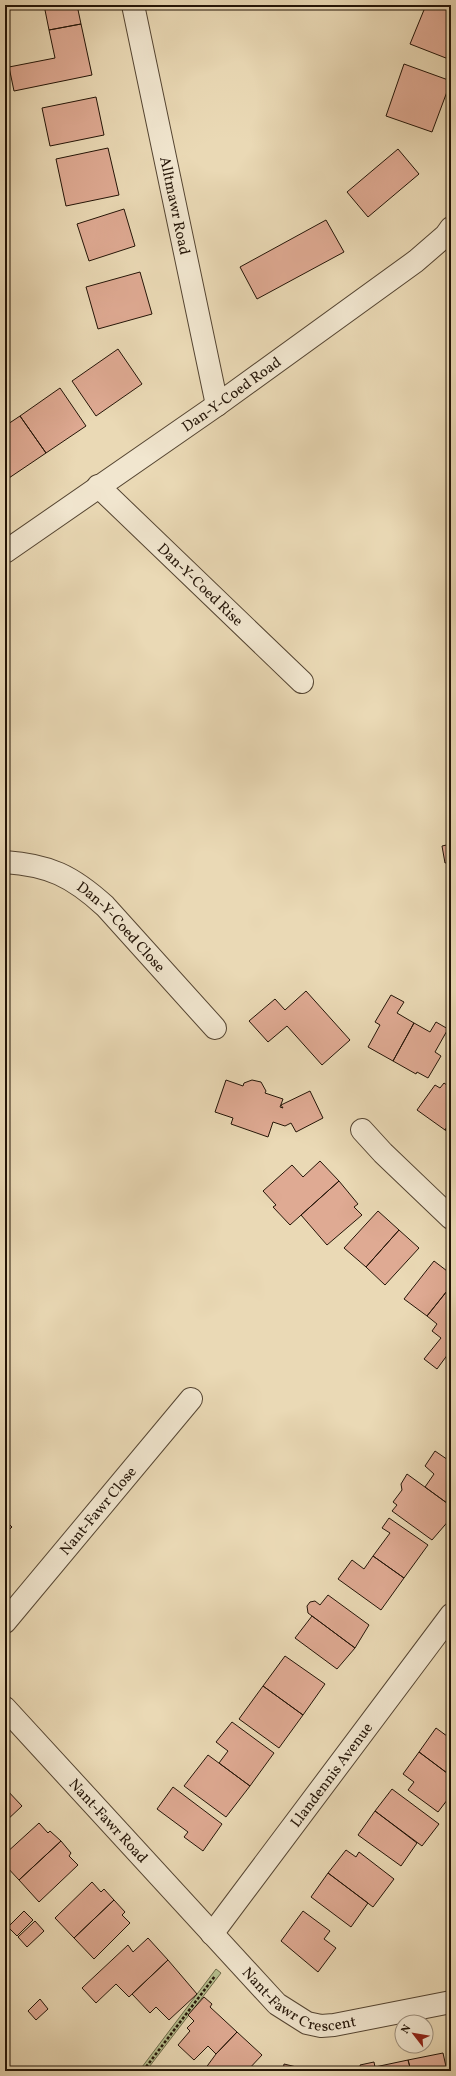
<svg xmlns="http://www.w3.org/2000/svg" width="456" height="2076" font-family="Vollkorn,serif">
  <rect width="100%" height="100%" fill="#ead9b5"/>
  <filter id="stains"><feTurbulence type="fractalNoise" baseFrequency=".005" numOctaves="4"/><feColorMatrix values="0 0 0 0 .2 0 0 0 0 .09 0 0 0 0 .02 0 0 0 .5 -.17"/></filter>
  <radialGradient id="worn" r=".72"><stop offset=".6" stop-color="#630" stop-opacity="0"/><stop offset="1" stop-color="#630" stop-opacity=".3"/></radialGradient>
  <path fill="#b5bf8e" stroke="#6c6a4a" d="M216,1969L221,1973L146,2071H139Z"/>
  <path fill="#dfaa93" stroke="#231407" d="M44,5H77L81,24L49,30Z
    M426,5H440L451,10V60L410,44Z
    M81,24L92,75L14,91L9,67L55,58L49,30Z
    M404,64L451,81L432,132L386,116Z
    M96,97L104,135L50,146L42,108Z
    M108,148L119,195L66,206L56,159Z
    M398,149L419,174L368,217L347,192Z
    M124,209L135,246L89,261L77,224Z
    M326,220L344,252L257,299L240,267Z
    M140,272L152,314L98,329L86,287Z
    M118,349L142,384L96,416L72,381Z
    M60,388L86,426L46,453L20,416Z
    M20,416L46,453L6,480L5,426Z
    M451,844V862L445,863L442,846Z
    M306,991L350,1040L322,1065L287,1026L268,1042L249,1021L275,999L285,1010Z
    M391,995L404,1002L397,1013L414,1023L393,1061L368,1047L380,1025L375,1022Z
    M436,1022L448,1029L435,1052L441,1056L428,1078L417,1072L416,1074L393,1061L414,1023L430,1032Z
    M226,1080L243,1086L244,1083L252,1080L261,1082L266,1091L265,1093L283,1099L280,1107L283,1108L281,1105L310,1091L323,1118L296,1132L291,1123L285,1126L273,1122L268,1137L231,1124L233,1118L215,1112Z
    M444,1083L451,1088V1121L445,1130L417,1110L435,1085L440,1088Z
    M451,1121V1134L445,1130Z
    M320,1161L339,1181L290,1225L273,1207L276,1205L263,1191L292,1165L303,1177Z
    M339,1181L358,1204L354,1207L362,1215L327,1245L301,1215Z
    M378,1211L399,1230L366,1267L344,1248Z
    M399,1230L419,1248L385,1285L366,1267Z
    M434,1261L451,1274V1286L427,1316L404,1299Z
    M451,1286V1350L437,1369L424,1359L441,1338L432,1331L437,1324L427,1316Z
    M435,1451L451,1462V1506L425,1487L434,1474L425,1466Z
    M407,1474L451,1506V1518L432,1540L392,1511L397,1505L393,1502L402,1490L401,1484Z
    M389,1518L428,1545L404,1578L373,1556L390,1533L382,1528Z
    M5,1520L12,1527L5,1534Z
    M373,1556L404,1578L381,1610L338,1579L352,1560L364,1569Z
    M328,1595L369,1625L355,1648L308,1613L307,1606L310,1602L315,1601L320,1605Z
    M312,1616L355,1648L337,1669L295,1638Z
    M285,1656L325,1684L303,1715L263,1686Z
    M263,1686L303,1715L279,1748L239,1719Z
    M232,1722L274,1753L250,1786L219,1763L228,1751L216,1742Z
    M436,1728L451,1739V1776L419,1752Z
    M419,1752L451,1776V1795L438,1812L408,1790L414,1782L403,1774Z
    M208,1755L250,1786L226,1817L184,1786Z
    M173,1787L222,1824L203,1851L184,1837L188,1832L157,1809Z
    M5,1788L22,1806L5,1822Z
    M392,1789L439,1824L422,1846L375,1811Z
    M375,1811L417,1843L401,1866L358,1835Z
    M39,1823L48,1833L50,1831L61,1841L19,1880L5,1865V1854Z
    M61,1841L71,1853L69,1856L78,1865L39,1902L19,1880Z
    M346,1850L356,1857L359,1852L394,1879L373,1907L328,1873Z
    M328,1873L368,1903L351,1927L311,1897Z
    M92,1882L101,1892L104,1889L114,1900L74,1938L55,1918Z
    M114,1900L125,1912L122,1915L130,1923L94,1959L74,1938Z
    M24,1911L33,1920L17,1936L8,1927Z
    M303,1911L330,1931L324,1939L336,1948L318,1972L281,1941Z
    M35,1921L44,1931L27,1947L18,1937Z
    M148,1938L168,1960L129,1997L116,1984L96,2003L82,1988L128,1945L133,1952Z
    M168,1960L197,1994L169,2020L156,2007L150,2013L132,1994Z
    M204,1997L212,2004L210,2007L237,2032L216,2054L208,2046L194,2060L178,2045L190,2031L187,2028L194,2021L188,2015Z
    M40,1999L48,2009L36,2020L28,2011Z
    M237,2032L262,2055L247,2071H207L205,2069L216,2054Z
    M443,2053L447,2071H411L408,2060Z
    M408,2060L411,2071H361L360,2065L374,2062L375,2067Z
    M284,2064L313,2071H283Z"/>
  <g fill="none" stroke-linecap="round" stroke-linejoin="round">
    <defs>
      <g id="minor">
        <path id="s1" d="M133,5L217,405"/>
        <path id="s2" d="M98,486L302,682"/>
        <path id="s3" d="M5,552L217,405L416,261L446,235L451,228"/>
        <path id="s4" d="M5,862C49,865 72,876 105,906L215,1028"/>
        <path d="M362,1130L383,1153L451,1218"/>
        <path id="s5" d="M5,1622L191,1399"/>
        <path id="s6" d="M5,1708L277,2004L307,2023L321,2026L334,2025L451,2002"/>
        <path id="s7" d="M212,1934L451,1615"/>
      </g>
    </defs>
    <use href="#minor" stroke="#554532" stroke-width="24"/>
    <path stroke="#231407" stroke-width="2.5" stroke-dasharray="3 2" stroke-linecap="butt" d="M143,2071L215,1976"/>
    <use href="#minor" stroke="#f1e6cf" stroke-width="22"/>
  </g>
  <g text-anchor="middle" stroke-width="3" stroke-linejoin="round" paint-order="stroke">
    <g font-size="15" fill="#231407" stroke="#f1e6cf">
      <text dy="5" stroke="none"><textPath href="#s1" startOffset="205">Alltmawr Road</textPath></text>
      <text dy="5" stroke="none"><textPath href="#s3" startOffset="276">Dan-Y-Coed Road</textPath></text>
      <text dy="5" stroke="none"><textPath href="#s2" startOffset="142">Dan-Y-Coed Rise</textPath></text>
      <text dy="5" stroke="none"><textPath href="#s4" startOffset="138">Dan-Y-Coed Close</textPath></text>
      <text dy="5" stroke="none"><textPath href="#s5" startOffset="145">Nant-Fawr Close</textPath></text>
      <text dy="5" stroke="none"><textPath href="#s7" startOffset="199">Llandennis Avenue</textPath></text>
      <text dy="5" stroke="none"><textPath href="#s6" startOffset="153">Nant-Fawr Road</textPath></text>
      <text dy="5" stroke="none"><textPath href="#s6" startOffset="421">Nant-Fawr Crescent</textPath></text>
    </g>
  </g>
  <rect width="456" height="2076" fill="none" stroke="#ead9b5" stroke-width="20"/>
  <rect x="6" y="6" width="444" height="2064" fill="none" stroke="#231407" stroke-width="2"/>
  <rect x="10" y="10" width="436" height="2056" fill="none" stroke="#231407"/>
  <g transform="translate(414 2034) rotate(301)"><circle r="19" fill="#f1e6cf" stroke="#9f927f"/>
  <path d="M0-3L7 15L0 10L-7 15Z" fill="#8f2418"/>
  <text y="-6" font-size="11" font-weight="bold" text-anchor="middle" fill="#231407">N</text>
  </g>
  <rect width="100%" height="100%" filter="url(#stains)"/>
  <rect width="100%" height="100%" fill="url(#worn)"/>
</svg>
